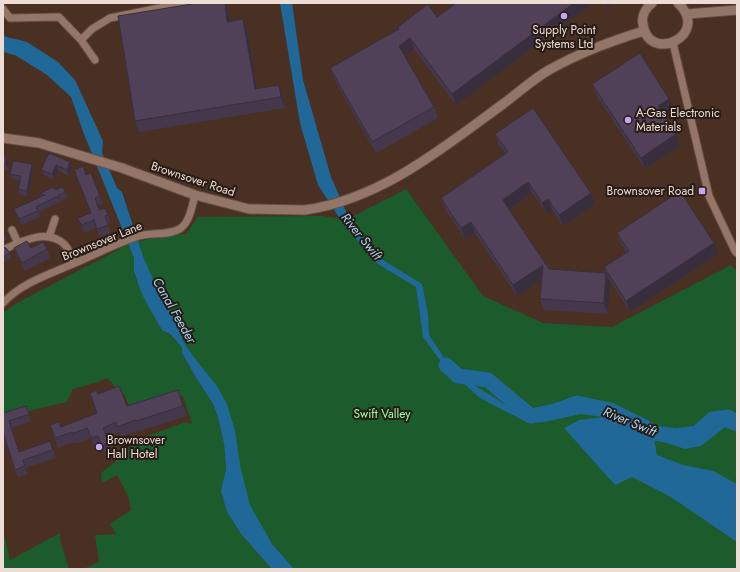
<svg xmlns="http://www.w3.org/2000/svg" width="740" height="572" font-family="Jost,sans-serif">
  <rect width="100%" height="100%" fill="#493023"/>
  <path fill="#1c5b2b" d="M406,189L483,296L543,323L612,327L731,265L737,271V569H283L250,527L224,417L145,279L136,242L153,238L186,234L198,217L323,216L346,220Z
    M129,244L134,258V271L137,280L147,304L162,330L169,334L178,343L182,348V353L195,376L213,404L218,417L224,444L226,469L224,478L227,512L241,534L272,569H83L99,562L95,535L116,534L110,524L131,510L128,496L117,475L102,483L101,473L116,461L137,440L185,422L192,424L183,396L132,413L124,393H118L111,381H109L108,378L95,383L73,389L67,402L3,417V313L17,303Z
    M3,530L10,560L60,533V540L69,569H3Z"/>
  <path fill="#206897" d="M280,3H292L303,80L331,177L351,223L383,260L422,284L428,314L429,335L445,359L464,379L526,417C544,417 561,410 578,408C599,405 624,420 642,429L645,427L653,433L654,436C668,439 686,446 700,439C709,433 716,425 726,422L737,427V432L725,427L701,446L685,449L654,439L657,455L683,465L713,471L737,484V542L671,497L632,477L615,485L564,428L579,420L603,417L581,414L544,422L528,423L480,398L445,367L423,337L416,287L378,264L344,225L318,185L300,123Z
    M3,36L27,42L58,62L75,80L103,141L102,153L117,188L122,192L143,256L157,289L175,320L183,341L193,356L217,386L227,404L235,431L241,470L250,505L272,544L294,569H272L241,534L227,512L221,491L226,469L224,444L218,417L213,404L195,376L182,353V348L178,343L170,334L162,330L147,304L141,292L134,271V258L84,134L71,97L47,75L15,55L3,52Z"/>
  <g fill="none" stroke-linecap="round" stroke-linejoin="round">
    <path stroke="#206897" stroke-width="15" d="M446,365L458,376L488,380L531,416L555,411L577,403L610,410L645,427L653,433L677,436L697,433L713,419L728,417L737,422"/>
    <defs>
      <path id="minor" d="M3,9L10,18L59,17L81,40L95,60
        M81,40L92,29L110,18L184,3
        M673,43L709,196L735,251L737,253
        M12,230L18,243
        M49,237L55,219
        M7,248C24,240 47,229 64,244C69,249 72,257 75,263
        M3,303C21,283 50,274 75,263C96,254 117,243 139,236C152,232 170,236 181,228C190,221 192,206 195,195"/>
      <path id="tertiary" d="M652,3C646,8 641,16 643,24C648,65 712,35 678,3
        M687,14L737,10
        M3,138L39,143L122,168L195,195L249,209L305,210C381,199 443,148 503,104C518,93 533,79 549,70C579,53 611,41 644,31"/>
    </defs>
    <use href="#minor" stroke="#634e43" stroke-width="9"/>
    <use href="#tertiary" stroke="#634e43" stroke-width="11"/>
    <use href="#minor" stroke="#947668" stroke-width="7"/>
    <use href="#tertiary" stroke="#947668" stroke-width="9"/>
  </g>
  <path fill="#45384c" d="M198,3H226L228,10L230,21L243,19L247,30L257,89L283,97L285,108L139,132L135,121Z
    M456,3H593L456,105L414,49L405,56L434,107L438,118L376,153L334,79L330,68L399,29L398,27L437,17Z
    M603,3H614L607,8Z
    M592,84L673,110L664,116L676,134L680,146L645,169L596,95Z
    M495,134L591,193L595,204L563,226L552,210L547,214L532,193L509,210L549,269L606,273L604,267L626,252L621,244L617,233L714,243L718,254L630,312L608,278L610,284L608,314L544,310L540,299L542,280L517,296L475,233L465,239L445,209L441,198L506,154L499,145Z
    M49,153L72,168L69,176L58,171L54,180L44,175L41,170Z
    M3,156L8,162V170H3Z
    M32,164L33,170L28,196L20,195L18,189L20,181L12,179L10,174Z
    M86,175L100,196L103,204L97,205L99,210L105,208L111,223L107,224L111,233L100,237L96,228L84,233L78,218L91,213Z
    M55,190L65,192L68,198L60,201L61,203H58L39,212L40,217L21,225L14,209L41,197L40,194Z
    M3,231L7,239L3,242Z
    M3,247L10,253L11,258L3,263Z
    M14,248H31L47,249L50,258L25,271L17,256Z
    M178,390L187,416L140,431L139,430L121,437L119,432L107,437L113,453L106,456L102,446L95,448L91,438L76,444L75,442L58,448L50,425L61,427L97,413L90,393L98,394L127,406Z
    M26,406L31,422L12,428L19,452L50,441L56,458L25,468L28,474L18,477L15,470L3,413Z"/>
  <path fill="#382e3e" d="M225,3H226L228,10L231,33L227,22Z
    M574,3H593L456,105L452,94Z
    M605,3H614L607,8Z
    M243,19L247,30L259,101L255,89Z
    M410,38L414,49L403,57L399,46Z
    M279,85L283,97L285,108L281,97Z
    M669,99L673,110L662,117L658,106Z
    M676,134L680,146L645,169L641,158Z
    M6,156L8,162V170L6,164Z
    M70,162L72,168L69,176L67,170Z
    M32,164L33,170L28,196L27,191Z
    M56,165L58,171L54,180L52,174Z
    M528,182L532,193L507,211L503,200Z
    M591,193L595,204L563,226L559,215Z
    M548,199L552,210L547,214L542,203Z
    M471,222L475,233L465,239L461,228Z
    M714,243L718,254L630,312L626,301Z
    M543,265L547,276L517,296L513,285Z
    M606,273L610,284L608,314L604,303Z"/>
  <path fill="#504158" stroke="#382e3e" d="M198,3H225L227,22L243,19L255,89L279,85L281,97L135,121L118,16Z
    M456,3H574L452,94L410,38L399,46L434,107L372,142L330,68L399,29L398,27L428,4L437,17Z
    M640,53L669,99L658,106L676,134L641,158L592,84Z
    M533,108L591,193L559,215L548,199L542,203L528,182L503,200L549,269L606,273L604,303L540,299L543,265L513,285L471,222L461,228L441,198L508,152L495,134Z
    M49,153L70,162L67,170L56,165L52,174L41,170Z
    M3,156H6V164H3Z
    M13,161L32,164L27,191L18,189L21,176L10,174Z
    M83,166L86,175L91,173L100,196L95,198L99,210L105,208L108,215L105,216L108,225L97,229L94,220L81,225L78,218L91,213L74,170Z
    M53,187L55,190L63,187L65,192L58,196L59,198L56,197L36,207L38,211L19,219L14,209L45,195L40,194Z
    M680,191L714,243L626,301L604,267L629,251L617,233Z
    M27,241L31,248L43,242L47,249L22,263L14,248Z
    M3,247L6,248L10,253L3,257Z
    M119,386L127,406L178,390L183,406L136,421L135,420L117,427L116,422L103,428L109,443L102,446L98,436L91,438L87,428L72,434V432L55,438L50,425L59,422L61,427L97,413L90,393L97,390L98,394Z
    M26,406L29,414L9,421L19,452L50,441L53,450L23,460L25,466L15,470L3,432V413Z"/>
  <g fill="#c6a6f0" stroke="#271b15" stroke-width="1.5">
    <circle cx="564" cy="16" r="4"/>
    <circle cx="628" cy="120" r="4"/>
    <rect x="698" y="187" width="8" height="8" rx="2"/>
    <circle cx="99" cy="447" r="4"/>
  </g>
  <g text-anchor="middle" stroke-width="4" stroke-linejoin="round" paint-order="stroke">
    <g font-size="12" fill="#eddcd4" stroke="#271b15" text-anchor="start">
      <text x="564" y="34" text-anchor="middle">Supply Point<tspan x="564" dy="14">Systems Ltd</tspan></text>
      <text x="636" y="117">A-Gas Electronic<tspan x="636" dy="14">Materials</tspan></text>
      <text x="694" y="195" text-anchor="end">Brownsover Road</text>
      <text x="107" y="444">Brownsover<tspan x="107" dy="14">Hall Hotel</tspan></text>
    </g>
    <g font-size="12" fill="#eddcd4" stroke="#271b15">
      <text transform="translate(193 179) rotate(18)" y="4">Brownsover Road</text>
      <text transform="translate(102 241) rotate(-22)" y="4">Brownsover Lane</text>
    </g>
    <g font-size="12" fill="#94ffa5" stroke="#271b15">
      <text x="382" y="418">Swift Valley</text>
    </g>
    <g font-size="13" font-style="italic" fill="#a8d2f2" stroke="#271b15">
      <text transform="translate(362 236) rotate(51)" y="5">River Swift</text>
      <text transform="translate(175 310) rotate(60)" y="5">Canal Feeder</text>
      <text transform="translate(630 421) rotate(23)" y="5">River Swift</text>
    </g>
  </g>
  <rect width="740" height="572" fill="none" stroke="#eddcd4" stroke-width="8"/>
</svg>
